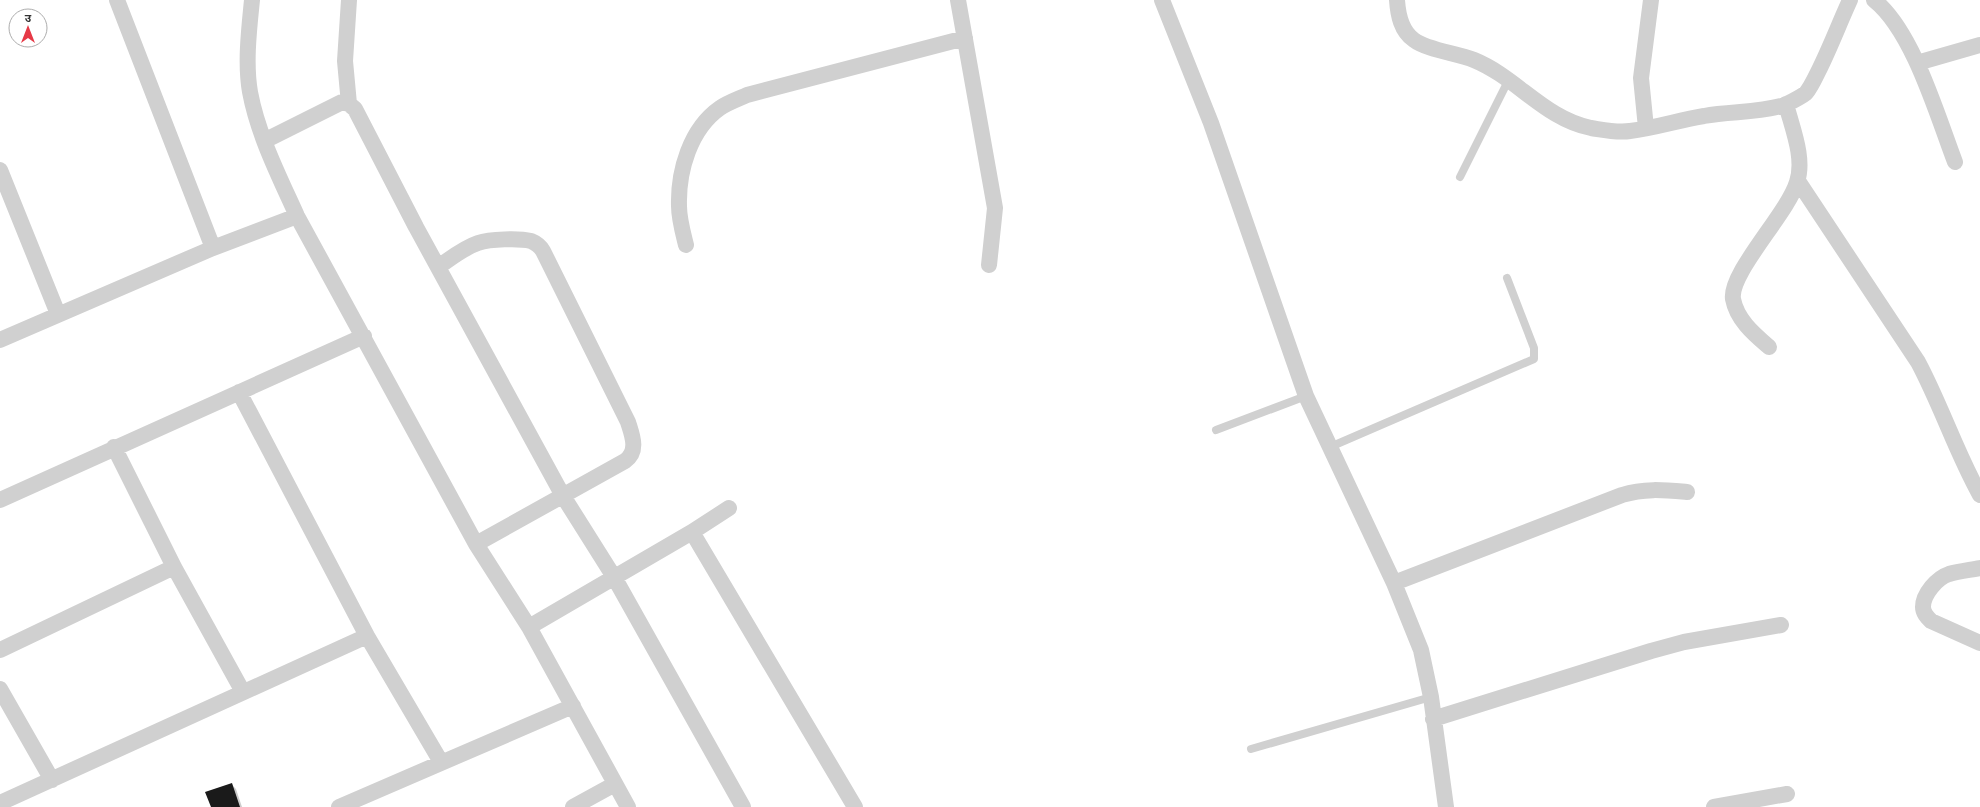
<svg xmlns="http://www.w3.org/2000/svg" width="1980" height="807" font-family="Karla,'Noto Sans Devanagari',sans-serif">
  <rect width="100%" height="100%" fill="#fff"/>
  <path fill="#0003" d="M231,784L236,789L242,807H212Z"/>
  <path fill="#1a1a1a" d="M232,783L240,807H211L205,792Z"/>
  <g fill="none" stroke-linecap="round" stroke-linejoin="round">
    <path stroke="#d0d0d0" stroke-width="8" d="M1460,177L1508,81
      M1216,430L1306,396
      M1330,447L1534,359V348L1507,278
      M1251,749L1431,697"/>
    <path stroke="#d0d0d0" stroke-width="16" d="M117,0L213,248
      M252,0C249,30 245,63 250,92C258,135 279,176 297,216L476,544L529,627L628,807
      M349,0L345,61L349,104
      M958,0L995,208L989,265
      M1162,0L1211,123L1306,396L1394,583L1421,650L1431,697L1446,807
      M1397,0C1398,15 1401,31 1414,40C1427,50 1457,53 1474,60C1516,77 1545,119 1591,128C1604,130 1617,133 1630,131C1655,128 1679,120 1704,116C1731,111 1759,113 1785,105C1791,102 1801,97 1806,93C1811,87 1815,78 1818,72C1830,48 1839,24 1850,0
      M1874,0C1913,31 1937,115 1955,162
      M1917,63L1980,45
      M1646,128L1641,78L1651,0
      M266,140L342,102L349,104L355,109L416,227L563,496L614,577L743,807
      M0,170L58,314
      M1798,181L1918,362C1941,405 1956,452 1980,495
      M686,245C683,233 679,219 679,206C678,171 690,129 720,108C727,103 738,99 747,95L965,38
      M438,267C450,259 463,248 478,243C490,239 519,238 531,241C536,243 540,246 543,251L628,422C632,435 639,451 625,461L476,544
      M0,340L213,248L297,216
      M1769,347C1754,334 1737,320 1733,299C1729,273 1788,213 1797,182C1805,158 1792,128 1786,104
      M239,392L367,636L441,762
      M114,447L174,567L243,692
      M0,500L364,336
      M692,532L855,807
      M1980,568C1970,570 1959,571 1949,574C1937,578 1923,594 1923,607C1923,613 1927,617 1931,621L1980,643
      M1394,583L1622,495C1644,488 1664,490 1687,492
      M529,627L692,532L729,508
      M0,650L174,567
      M0,689L52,780
      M1433,719L1651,651L1684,642L1781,625
      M0,803L367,636
      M339,807L573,706
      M573,807L615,784
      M1714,807L1787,794"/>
  </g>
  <g transform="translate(28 28)"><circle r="19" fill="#ffffff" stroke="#adadad"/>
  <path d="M0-3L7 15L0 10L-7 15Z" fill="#e63946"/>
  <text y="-6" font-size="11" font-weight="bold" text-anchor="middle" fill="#333333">उ</text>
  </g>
</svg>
